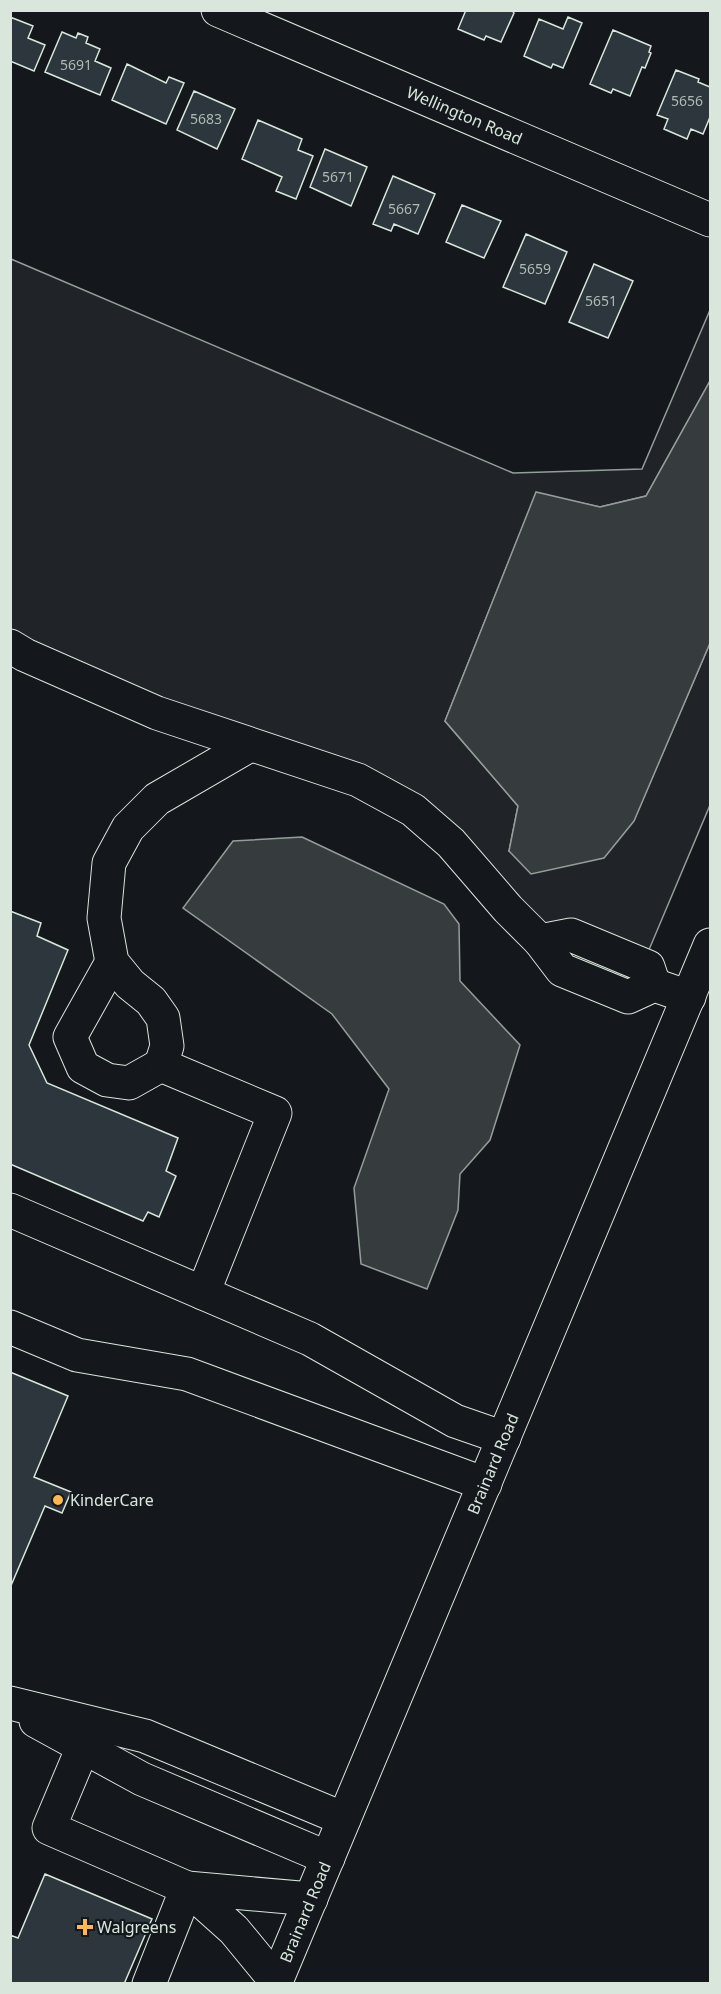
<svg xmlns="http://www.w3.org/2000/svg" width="721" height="1994" font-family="'Noto Sans',sans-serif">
  <rect width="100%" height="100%" fill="#14181c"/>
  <path fill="#202428" stroke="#939e99" stroke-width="1.5" d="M11,259L513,473L642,469L710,310V381L646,496L600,507L536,493L445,721L518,806L509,851L634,820L710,643V805L643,964L540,941L413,810L11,646Z"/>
  <path fill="#363b3e" stroke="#939e99" stroke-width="1.5" d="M710,381V643L634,821L604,858L531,874L509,851L518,806L445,721L536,492L600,507L646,496Z
    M302,837L444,904L459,924L460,981L520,1045L490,1140L460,1174L458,1210L427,1289L361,1264L354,1188L389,1089L332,1014L183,908L233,841Z"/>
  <path fill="#2c363c" stroke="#d8e6dc" stroke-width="1.5" d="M466,10H512L514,13L501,42L486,36L484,40L458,29Z
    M10,17L33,26L28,38L45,45L34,71L10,61Z
    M568,17L582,23L563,68L553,64L551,68L524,56L539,19L563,29Z
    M613,30L651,46L649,52L651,53L645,68L642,67L630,96L613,89L611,93L590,84Z
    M62,32L76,38L78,33L88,37L86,43L100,49L95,61L111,68L100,95L45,72Z
    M127,64L166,83L169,77L184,83L166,124L112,100Z
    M676,70L699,79L698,82L710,87V117L703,134L691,129L687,139L664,129L668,119L657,115Z
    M194,91L235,109L217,149L177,130Z
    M258,120L302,139L298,150L313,156L296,199L276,191L282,177L242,159Z
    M325,149L367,167L351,206L310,187Z
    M393,176L435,194L418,234L394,224L391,231L373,224Z
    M462,205L501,221L484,258L446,242Z
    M526,234L567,252L545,304L503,287Z
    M594,264L633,281L608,338L569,322Z
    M10,911L41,923L37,936L68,950L29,1045L47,1083L178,1138L166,1171L176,1176L159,1217L148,1212L143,1221L10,1164Z
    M10,1372L68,1396L34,1477L71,1492L62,1513L45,1506L10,1588Z
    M45,1874L152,1919L124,1984H10V1935L18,1938Z"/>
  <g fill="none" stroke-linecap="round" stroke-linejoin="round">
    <defs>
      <g id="minor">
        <path id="s1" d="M218,10L710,220"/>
        <path d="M10,646L25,655L157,713L358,780L413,810L451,843L508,909L540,941"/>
        <path d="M112,962L70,1037L83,1067L107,1080L129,1083L161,1065"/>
        <path d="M654,985L648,967L571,935L540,941L562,970L628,997L654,985L689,997"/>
        <path d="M10,1210L310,1339L455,1421L504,1438"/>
        <path d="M203,1293L275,1113L161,1065L167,1046L163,1018L151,1001L130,984L112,962L104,918L109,863L128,828L157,799L250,745"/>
        <path d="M10,1327L77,1355L187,1374L485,1484"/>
        <path d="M10,1703L145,1736L344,1819"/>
        <path d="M36,1721L142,1779L328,1858"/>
        <path d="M83,1747L49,1828L187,1888L149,1984"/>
        <path d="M276,1981L234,1930L187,1888L311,1899"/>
      </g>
      <g id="major">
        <path id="s2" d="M275,1984L710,945"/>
      </g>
    </defs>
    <use href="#minor" stroke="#d8e6dc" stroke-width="35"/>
    <use href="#major" stroke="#d8e6dc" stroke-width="35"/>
    <use href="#minor" stroke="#14181c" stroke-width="33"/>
    <use href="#major" stroke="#14181c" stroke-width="33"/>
  </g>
  <g fill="#ffb74d" stroke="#14181c" stroke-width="2">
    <circle cx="58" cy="1500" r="6"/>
    <path d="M82 1918h6v6h6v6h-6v6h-6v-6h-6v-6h6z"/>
  </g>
  <g text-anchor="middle" stroke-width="4.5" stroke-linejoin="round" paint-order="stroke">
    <g font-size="14" fill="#adbab4">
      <text x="76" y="70">5691</text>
      <text x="687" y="106">5656</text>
      <text x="206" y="124">5683</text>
      <text x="338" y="182">5671</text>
      <text x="404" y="214">5667</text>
      <text x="535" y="274">5659</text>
      <text x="601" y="306">5651</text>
    </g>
    <g font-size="16" fill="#d8e6dc" stroke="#14181c">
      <text dy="6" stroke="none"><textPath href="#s1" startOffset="268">Wellington Road</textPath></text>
      <text dy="6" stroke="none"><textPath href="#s2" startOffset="564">Brainard Road</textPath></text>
      <text dy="6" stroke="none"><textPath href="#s2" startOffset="78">Brainard Road</textPath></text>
    </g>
    <g font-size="16" fill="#d8e6dc" stroke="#14181c" text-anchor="start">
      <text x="70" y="1506">KinderCare</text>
      <text x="97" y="1933">Walgreens</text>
    </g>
  </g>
  <rect width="721" height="1994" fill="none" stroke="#d8e6dc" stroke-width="24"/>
</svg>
